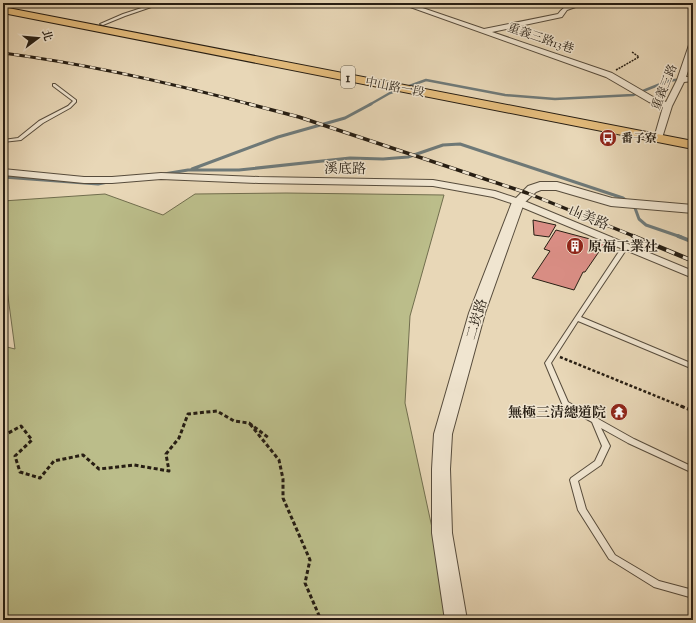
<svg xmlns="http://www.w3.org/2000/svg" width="696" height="623" font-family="'Sorts Mill Goudy','Noto Serif TC',serif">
  <rect width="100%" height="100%" fill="#e8d7b7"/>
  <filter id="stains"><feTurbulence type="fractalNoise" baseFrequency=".005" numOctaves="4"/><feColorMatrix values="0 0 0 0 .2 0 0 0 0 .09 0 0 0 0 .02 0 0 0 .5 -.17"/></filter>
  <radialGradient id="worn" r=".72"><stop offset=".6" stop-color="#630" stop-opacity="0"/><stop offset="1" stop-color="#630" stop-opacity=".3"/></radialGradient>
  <path fill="#bbbd8a" stroke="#716e4e" d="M286,193L444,195L410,316L405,403L452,620H3V346L15,349L3,259V201L105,194L163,215L195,194Z"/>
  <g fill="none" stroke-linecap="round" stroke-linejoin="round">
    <path stroke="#6e7978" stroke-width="2.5" d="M369,105L390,93L426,80L505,95L555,99L633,95L668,81L682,79"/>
    <path stroke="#6e7978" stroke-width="3" d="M192,169L278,137L345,118L371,104
      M164,174L188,170H239L350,158L383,159L408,157L443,145L460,144L623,198L635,208L639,219L646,225L681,237
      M3,177L98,184L108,182"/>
    <path stroke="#6e7978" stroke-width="4" d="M678,236L693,242"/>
  </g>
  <path fill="#da8e85" stroke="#271e13" d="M533,220L556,225L549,237L534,235Z
    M556,230L605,243L585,272H583L574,290L532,278L550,251L544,249Z"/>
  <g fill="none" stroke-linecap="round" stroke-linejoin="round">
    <defs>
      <path id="service" d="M157,3H163L125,16L103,25L100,24L123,14Z
        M53,84H55L76,100V102L70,108L43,123L21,140L3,142V140L18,138L39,121L68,106L73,101L53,86Z
        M625,245L628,247L581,317L693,364V369L578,321L551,363L568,402L634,439L693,467V473L628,443L601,428L610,446L601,465L578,481L586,509L615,555L659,581L693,590V598L654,587L609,559L578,510L570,480L571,478L595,461L602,446L592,422L563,406L545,363L622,247Z"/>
      <path id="minor" d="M399,3H408L484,29L558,14C565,4 575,3 587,3L567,10L562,17L492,32L612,73L655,98L666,102L677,80L689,45L693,43V56L686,77H693V81L684,82L672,106L662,138L658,141L655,140L654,138L663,107L649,102L606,77Z
        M3,169L84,177H112L161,173L259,177L433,180L495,191L522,200L693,271V278L514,204L493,197L433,186L259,183L161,179L112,183H84L3,175Z"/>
      <path id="tertiary" d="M540,182H557L612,198L693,205V213L611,206L556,190H541L536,192L524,203L485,313L452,434L450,469L452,533L467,620H445L432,533V469L434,434L469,313L512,202L528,186Z"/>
      <path id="primary" d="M3,7L693,141V149L3,13Z"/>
    </defs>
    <use href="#service" stroke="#574c3c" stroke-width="2"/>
    <use href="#minor" stroke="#574c3c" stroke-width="2"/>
    <use href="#tertiary" stroke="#574c3c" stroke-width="2"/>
    <use href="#primary" stroke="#271e13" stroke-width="2"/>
    <path stroke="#271e13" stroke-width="1.5" stroke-dasharray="2 1" stroke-linecap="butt" d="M616,70L639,57L632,52"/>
    <path stroke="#271e13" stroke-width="2.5" stroke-dasharray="3 2" stroke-linecap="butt" d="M560,357L683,407"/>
    <path stroke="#271e13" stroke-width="3" stroke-dasharray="4 2.5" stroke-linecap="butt" d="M681,406L693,411
      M250,424L279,460L283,479V498L310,560L305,583L321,620
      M3,436L21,426L32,440L15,456L20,472L40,478L54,461L83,455L99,469L134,465L169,471L166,454L179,438L188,414L217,411L234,421L249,423L269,438"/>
    <use href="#service" fill="#f0e5d0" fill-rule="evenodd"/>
    <use href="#minor" fill="#f0e5d0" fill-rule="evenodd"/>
    <use href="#tertiary" fill="#f0e5d0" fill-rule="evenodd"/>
    <use href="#primary" fill="#e4bc7c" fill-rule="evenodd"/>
    <defs>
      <path id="rail-far2" d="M3,53C88,64 171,83 253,105"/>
      <path id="rail-far1" d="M249,104L299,117L527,193L636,237"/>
      <path id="rail" d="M633,236L693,261"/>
    </defs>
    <use href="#rail-far2" stroke="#271e13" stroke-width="3"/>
    <use href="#rail-far1" stroke="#271e13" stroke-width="3.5"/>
    <use href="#rail" stroke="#271e13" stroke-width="4.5"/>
    <use href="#rail-far2" stroke="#f0e5d0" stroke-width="2" stroke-dasharray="5.5" stroke-linecap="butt"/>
    <use href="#rail-far1" stroke="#f0e5d0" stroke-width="2.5" stroke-dasharray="7" stroke-linecap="butt"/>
    <use href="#rail" stroke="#f0e5d0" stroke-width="3" stroke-dasharray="9" stroke-linecap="butt"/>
  </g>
  <defs>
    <symbol id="bus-disc" viewBox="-11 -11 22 22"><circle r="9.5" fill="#8f2418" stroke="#f0e5d0"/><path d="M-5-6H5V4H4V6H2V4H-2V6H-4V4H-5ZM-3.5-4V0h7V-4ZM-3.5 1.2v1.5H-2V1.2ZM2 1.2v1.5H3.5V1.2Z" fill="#fff"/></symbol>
    <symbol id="building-disc" viewBox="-11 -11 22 22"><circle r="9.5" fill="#8f2418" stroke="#f0e5d0"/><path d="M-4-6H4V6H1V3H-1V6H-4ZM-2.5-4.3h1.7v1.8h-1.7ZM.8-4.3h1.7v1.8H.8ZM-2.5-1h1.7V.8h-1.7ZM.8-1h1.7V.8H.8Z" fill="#fff"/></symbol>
    <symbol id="temple-disc" viewBox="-11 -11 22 22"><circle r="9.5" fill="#8f2418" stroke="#f0e5d0"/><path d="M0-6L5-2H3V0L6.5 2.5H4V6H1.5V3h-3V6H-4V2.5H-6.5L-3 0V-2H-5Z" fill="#fff"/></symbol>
  </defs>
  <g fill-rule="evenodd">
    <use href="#bus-disc" x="598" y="128" width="20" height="20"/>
    <use href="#building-disc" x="565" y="236" width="20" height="20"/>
    <use href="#temple-disc" x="609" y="402" width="20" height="20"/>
  </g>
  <g text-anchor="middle" stroke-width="3" stroke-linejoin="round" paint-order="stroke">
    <g font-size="12" fill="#271e13" stroke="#f0e5d0">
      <text transform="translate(541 38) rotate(19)" y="4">重義三路13巷</text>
      <text transform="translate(395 87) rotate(11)" y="4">中山路一段</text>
      <text transform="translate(664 87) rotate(-68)" y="4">重義三路</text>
    </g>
    <g font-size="12" font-weight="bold" fill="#271e13" stroke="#f0e5d0" text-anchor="start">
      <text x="621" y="142">番子寮</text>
    </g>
    <rect fill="#f0e5d0" stroke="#635a4c" stroke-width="1" x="341" y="66" width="14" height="22" rx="3"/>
    <g font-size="13" font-weight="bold" fill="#271e13">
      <text x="348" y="82">1</text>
    </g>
    <g font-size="14" fill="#271e13" stroke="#f0e5d0">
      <text transform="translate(345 168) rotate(1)" y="5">溪底路</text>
      <text transform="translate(589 217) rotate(23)" y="5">山美路</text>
      <text transform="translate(476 319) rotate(-73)" y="5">二崁路</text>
    </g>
    <g font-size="14" font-weight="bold" fill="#271e13" stroke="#f0e5d0" text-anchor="start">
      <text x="588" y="251">原福工業社</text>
      <text x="606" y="417" text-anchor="end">無極三清總道院</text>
    </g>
  </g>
  <rect width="696" height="623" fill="none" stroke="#e8d7b7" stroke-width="16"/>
  <rect x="4" y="4" width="688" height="615" fill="none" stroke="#271e13" stroke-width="2"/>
  <rect x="8" y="8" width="680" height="607" fill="none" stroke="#271e13"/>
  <g transform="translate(38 38) rotate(74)" stroke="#f0e5d0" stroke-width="3" paint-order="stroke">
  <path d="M0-3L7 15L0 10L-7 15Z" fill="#271e13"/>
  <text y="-6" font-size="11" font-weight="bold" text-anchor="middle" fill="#271e13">北</text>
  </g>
  <rect width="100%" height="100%" filter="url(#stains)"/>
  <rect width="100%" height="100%" fill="url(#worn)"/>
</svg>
